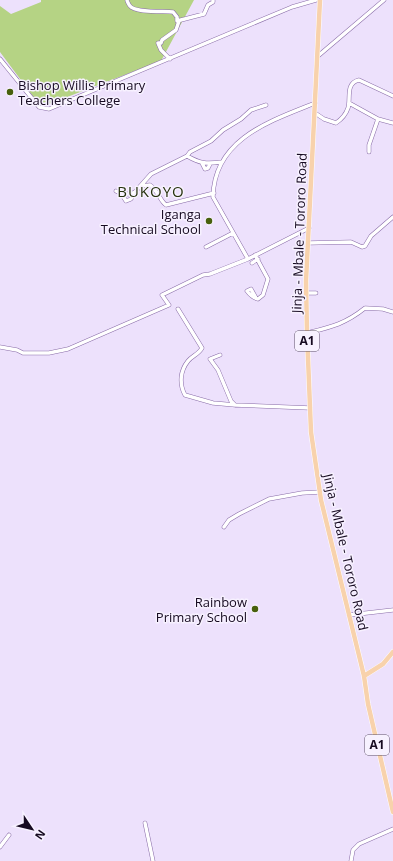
<svg xmlns="http://www.w3.org/2000/svg" width="393" height="861" font-family="'Open Sans',sans-serif">
  <rect width="100%" height="100%" fill="#ede1fc"/>
  <path fill="#b5d384" d="M41,0H194L161,61L41,107L0,52V6L11,14L41,2Z"/>
  <g fill="none" stroke-linecap="round" stroke-linejoin="round">
    <defs>
      <path id="minor" d="M127,0C127,1 129,5 130,6C135,13 164,11 173,12L177,17V21L204,14L208,5L213,2V0
        M318,56L384,0
        M0,59L39,107L49,109L292,7L316,0
        M170,59L161,50L158,43H161L162,40L176,30L179,21
        M349,103L378,119L369,145V152
        M315,113L324,119L336,123C342,119 346,114 348,108C351,99 345,83 359,80L393,96
        M378,119L393,123
        M187,156C201,164 207,164 222,162
        M202,163L205,169L208,168L210,164
        M141,186L150,185C159,192 160,201 166,205L214,193
        M116,191L122,194H130L135,192L151,174L187,156L190,152L211,141L223,130L241,119L251,110L266,105
        M121,193L126,201L131,199L135,192
        M308,243L351,242L362,247L365,246L371,236L393,217
        M206,247L233,233
        M255,255L268,279L263,295L258,299C253,298 250,295 247,291L251,289L256,298
        M248,259L213,197C214,139 270,121 315,103
        M252,263L258,259
        M306,293H316
        M178,309L202,348C199,354 192,356 188,361C180,371 179,384 185,395L213,403L235,405L310,408
        M307,333C331,327 345,324 365,308L383,309L393,312
        M0,347L17,350L23,353H49L68,349L169,305L162,295L203,275L210,274L248,259L309,228
        M220,355L210,359L218,370L231,401L235,405
        M224,527L229,520L239,514L269,499L302,493L320,492
        M349,615L393,610
        M145,823L153,861
        M0,847L9,835
        M351,861L353,850L359,844L393,829"/>
      <path id="major" d="M320,0L306,281L307,333L311,432L321,500L364,676L368,704L393,812
        M364,676L383,664L393,652"/>
    </defs>
    <use href="#minor" stroke="#896ca8" stroke-width="4.5"/>
    <use href="#major" stroke="#fff" stroke-width="5.5"/>
    <use href="#minor" stroke="#fff" stroke-width="3.5"/>
    <use href="#major" stroke="#f8d2ac" stroke-width="4.5"/>
  </g>
  <g fill="#48600d" stroke="#f7f1ff" stroke-width="1.5">
    <circle cx="10" cy="92" r="4"/>
    <circle cx="209" cy="221" r="4"/>
    <circle cx="255" cy="609" r="4"/>
  </g>
  <g text-anchor="middle" stroke-width="3" stroke-linejoin="round" paint-order="stroke">
    <g fill="#f7f1ff" stroke="#5a4f64" stroke-width="1">
      <rect x="295" y="331" width="24" height="20" rx="3"/>
      <rect x="365" y="735" width="24" height="20" rx="3"/>
    </g>
    <g font-size="12" font-weight="bold" fill="#160a21">
      <text x="307" y="345">A1</text>
      <text x="377" y="749">A1</text>
    </g>
    <g font-size="13" fill="#160a21" stroke="#f7f1ff" text-anchor="end">
      <text x="18" y="90" text-anchor="start">Bishop Willis Primary<tspan x="18" dy="15">Teachers College</tspan></text>
      <text x="201" y="219">Iganga<tspan x="201" dy="15">Technical School</tspan></text>
      <text x="247" y="607">Rainbow<tspan x="247" dy="15">Primary School</tspan></text>
    </g>
    <g font-size="13" fill="#160a21" stroke="#f7f1ff">
      <text transform="translate(299 233) rotate(-88)" y="5">Jinja - Mbale - Tororo Road</text>
      <text transform="translate(346 552) rotate(77)" y="5">Jinja - Mbale - Tororo Road</text>
    </g>
    <g font-size="15" letter-spacing="1" fill="#27330e" stroke="#f7f1ff">
      <text x="151" y="197">BUKOYO</text>
    </g>
  </g>
  <g transform="translate(32 829) rotate(125)" stroke="#f7f1ff" stroke-width="3" paint-order="stroke">
  <path d="M0-3L7 15L0 10L-7 15Z" fill="#160a21"/>
  <text y="-6" font-size="11" font-weight="bold" text-anchor="middle" fill="#160a21">N</text>
  </g>
</svg>
